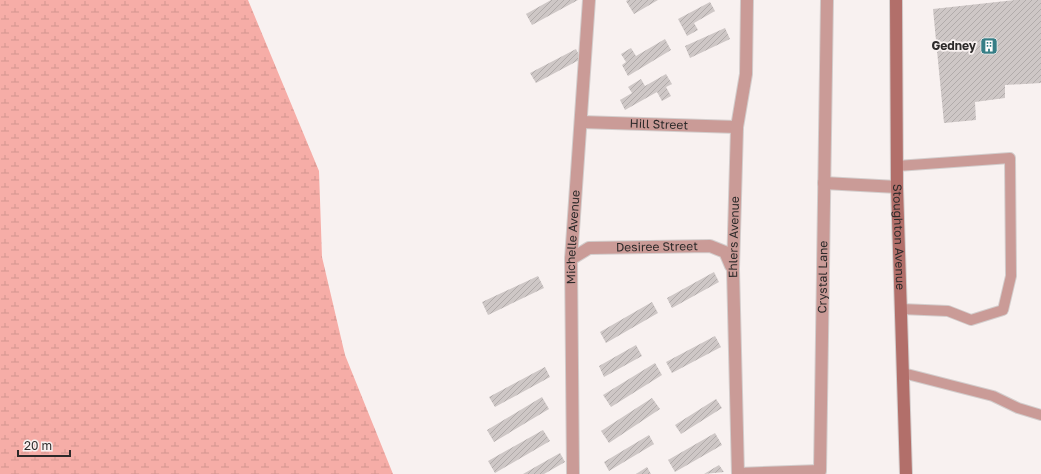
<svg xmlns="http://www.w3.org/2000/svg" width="1041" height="474" font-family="'Golos Text',sans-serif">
  <defs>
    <pattern id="wetland-marsh" width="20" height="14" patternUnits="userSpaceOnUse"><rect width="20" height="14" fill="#f6ada7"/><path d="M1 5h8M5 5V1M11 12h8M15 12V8" fill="none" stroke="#d39590"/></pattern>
    <pattern id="building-hatch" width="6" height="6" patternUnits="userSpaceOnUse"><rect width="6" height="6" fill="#cec7c6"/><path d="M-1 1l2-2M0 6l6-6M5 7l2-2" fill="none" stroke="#b1abaa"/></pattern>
  </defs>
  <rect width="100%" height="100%" fill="#f8f1f0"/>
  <path fill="url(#wetland-marsh)" d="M0,0H248L319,171L322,257L345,355L393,474H0Z"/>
  <path fill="url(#building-hatch)" d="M551,0H578L532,25L526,14Z
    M628,0H658L634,14L626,1Z
    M1015,0H1041V83L1005,85V98L975,102L976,120L944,123L933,9Z
    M710,2L715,11L694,23L698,30L687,36L678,19Z
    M725,28L730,39L690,58L685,46Z
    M665,39L671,50L628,76L622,65L626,62L621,54L631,48L636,56Z
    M576,49L581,59L536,83L530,73Z
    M666,74L672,84L666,87L671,96L662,101L657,92L625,110L620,100L632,93L628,87L641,79L645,86Z
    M714,272L719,282L672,308L667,298Z
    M538,276L544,288L488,315L482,302Z
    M652,302L658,313L606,343L600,332Z
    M715,336L721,347L672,373L666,362Z
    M636,345L642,356L604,377L599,366Z
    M655,363L662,375L611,407L603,395Z
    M545,367L550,377L495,407L489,397Z
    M542,397L549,409L494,442L487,430Z
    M652,398L660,409L609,443L601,431Z
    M716,399L722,408L681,434L675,425Z
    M543,430L550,441L495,473L488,461Z
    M715,433L722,445L675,472L668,460Z
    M649,435L654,444L609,471L604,462Z
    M560,453L565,462L544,474H523Z
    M719,465L724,472L704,474Z
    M647,467L651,474H636Z"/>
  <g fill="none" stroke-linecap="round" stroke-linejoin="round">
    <defs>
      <path id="lane" d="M897,166L1010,158L1011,276L1003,310L971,320L948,311L901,309
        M903,373L993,396L1018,408L1041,415"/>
      <g id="street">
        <path id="s1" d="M581,122L737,127"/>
        <path d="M824,183L897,187"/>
        <path id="s2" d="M571,259L589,248L710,246L725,252L731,266"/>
        <path id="s3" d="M573,474L571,259L589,0"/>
        <path id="s4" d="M738,474L820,471L827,0"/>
        <path id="s5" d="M738,474L733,269L737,127L746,74L747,0"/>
      </g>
      <g id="secondary">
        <path id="s6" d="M896,0L897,187L906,474"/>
      </g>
    </defs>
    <use href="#lane" stroke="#d3cdcc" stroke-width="12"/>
    <use href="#street" stroke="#d3cdcc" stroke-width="14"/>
    <use href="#secondary" stroke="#d3cdcc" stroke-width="14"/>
    <use href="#lane" stroke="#ca9b97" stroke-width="10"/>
    <use href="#street" stroke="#ca9b97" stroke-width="12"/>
    <use href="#secondary" stroke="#b26f6a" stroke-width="12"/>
  </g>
  <defs>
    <symbol id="building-square" viewBox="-11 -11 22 22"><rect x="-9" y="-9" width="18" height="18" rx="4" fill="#367e86" stroke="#f8f1f0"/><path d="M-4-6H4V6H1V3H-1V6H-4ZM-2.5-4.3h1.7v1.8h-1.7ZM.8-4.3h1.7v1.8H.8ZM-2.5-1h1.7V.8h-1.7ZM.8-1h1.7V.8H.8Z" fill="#fff"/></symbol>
  </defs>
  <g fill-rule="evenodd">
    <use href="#building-square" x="979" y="36" width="20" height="20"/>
  </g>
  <g text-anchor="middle" stroke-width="3.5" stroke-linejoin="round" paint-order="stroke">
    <g font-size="12" font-weight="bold" fill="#2d2a2a" stroke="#f8f1f0" text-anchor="end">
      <text x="976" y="50">Gedney</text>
    </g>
    <g font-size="12" fill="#2d2a2a" stroke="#f8f1f0">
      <text dy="4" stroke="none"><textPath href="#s1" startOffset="78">Hill Street</textPath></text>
      <text dy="4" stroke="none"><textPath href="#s3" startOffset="237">Michelle Avenue</textPath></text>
      <text dy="4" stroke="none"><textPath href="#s5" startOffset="237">Ehlers Avenue</textPath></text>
      <text dy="4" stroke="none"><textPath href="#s6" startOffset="237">Stoughton Avenue</textPath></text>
      <text dy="4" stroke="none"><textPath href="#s2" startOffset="89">Desiree Street</textPath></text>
      <text dy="4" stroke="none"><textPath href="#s4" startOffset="276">Crystal Lane</textPath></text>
    </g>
  </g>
  <path d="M18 450v6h52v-6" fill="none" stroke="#2d2a2a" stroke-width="2"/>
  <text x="24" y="450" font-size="12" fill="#2d2a2a" stroke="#f8f1f0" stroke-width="3" paint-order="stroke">20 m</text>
</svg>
